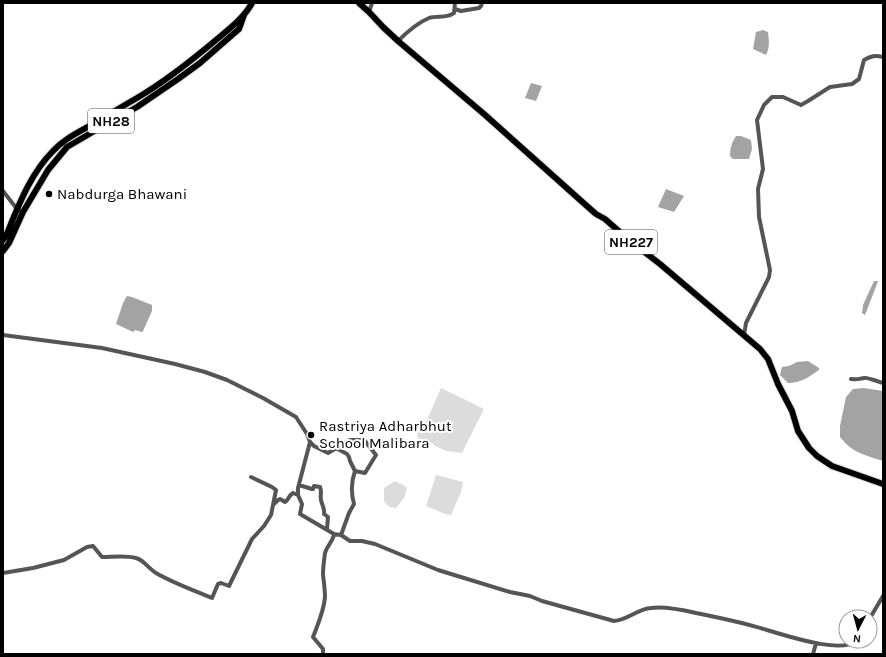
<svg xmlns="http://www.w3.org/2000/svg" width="886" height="657" font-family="Karla,sans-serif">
  <rect width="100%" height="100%" fill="#fff"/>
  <path fill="#dcdcdc" d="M441,388L484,409L462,453L447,451L435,446L431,442L420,439L417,437L418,432L426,422Z
    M436,475L463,482L461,492L451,515L445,514L426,506Z
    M395,481L405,486L407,488L404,498L396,508L389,507L384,501V488Z"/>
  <path fill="#a3a3a3" d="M763,30L768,32C769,41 770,48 766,55L753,49L756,32Z
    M531,83L542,86L536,101L525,98Z
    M736,136H741L751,140L752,149L749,159H733L730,156C730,148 732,142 736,136Z
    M666,189L684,196L674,212L658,207Z
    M874,281H878L877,284L865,315L862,313L863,305Z
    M127,296L132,297L152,305V311L143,331L142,332L135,330L133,332L116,324L123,303Z
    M808,361L819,368V370C809,377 800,383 788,383L780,375L782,367L789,366L797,362Z
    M864,388L883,391V461C863,454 854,454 840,437V426L846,397L853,389Z"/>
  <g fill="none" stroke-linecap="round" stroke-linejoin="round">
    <defs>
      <path id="trunk" d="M359,3L369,12L383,27L398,41L484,114L588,207L596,214L605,219L629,240L660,264L760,349L768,359L778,384L792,411L798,431L809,448L817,456L832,466L883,484
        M3,240L6,236C18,207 30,174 53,151C64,139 79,132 93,124C108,115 123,106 137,98C166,81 191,61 216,40C229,29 244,18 252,3
        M3,251L9,243L23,212L48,170L67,147L96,130L137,107L178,79L200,63L239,29L244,15"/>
    </defs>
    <use href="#trunk" stroke="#dbdbdb" stroke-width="8"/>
    <path stroke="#555" stroke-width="4" d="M455,9L461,11L479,8L481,6L482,3
      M369,12L372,3
      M398,41C407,32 417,23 429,18C437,15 447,19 454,13L455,3
      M3,191L17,209L23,212
      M3,335L102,348L175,364L205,372L227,380L263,398L296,417L307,434L310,442L298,488V495L302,504L300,514L334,534L341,535L350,541H362L375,544L438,570L510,592L530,596L542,601L614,621C628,620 637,609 651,608C664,606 683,610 696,613C721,618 746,623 770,631C788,636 841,654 856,641
      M744,335L746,323L769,277L770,270L759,217L758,189L763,169L757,120L764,105L772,97H783L801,105L808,101L830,87L852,84L859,79L864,60C871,56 875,55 883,57
      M851,379C859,380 857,379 864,378C866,377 880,382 883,383
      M310,442L314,446L328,453L350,440H361L365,441L376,455L365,473L355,471C351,482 351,493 354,504L349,513L341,535
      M336,448L347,454L349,457L350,461L355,471
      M299,485L312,489H313L314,486L320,487C322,491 320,496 321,500C322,505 325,509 324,514L328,517L327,529
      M274,504L278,500L280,499L285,502C289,500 288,496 293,493L298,495
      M3,573L33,568L64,560L87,547L93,546L102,557C113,557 126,555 136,558C144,560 149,569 156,573C173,583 193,590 212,598L218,584L221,583L229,586L252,539L264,526L271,515L276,490L272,487L251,477
      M870,618L883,596
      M323,654V649L313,637C318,624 324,611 325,597C325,590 324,583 323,575C323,568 324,560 325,553C327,545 333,542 334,534
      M813,654L816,643"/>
    <use href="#trunk" stroke="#000" stroke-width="6"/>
  </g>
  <g fill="#000" stroke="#fff" stroke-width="1.5">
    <circle cx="49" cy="194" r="4"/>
    <circle cx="311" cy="435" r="4"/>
  </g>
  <g text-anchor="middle" stroke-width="4" stroke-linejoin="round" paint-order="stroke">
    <g fill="#fff" stroke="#4c4c4c" stroke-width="1">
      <rect x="88" y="109" width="46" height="24" rx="3"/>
      <rect x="605" y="230" width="52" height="24" rx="3"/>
    </g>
    <g font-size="14" font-weight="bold" fill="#000">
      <text x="111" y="126">NH28</text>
      <text x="631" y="247">NH227</text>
    </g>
    <g font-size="15" fill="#000" stroke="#fff" text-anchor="start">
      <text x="57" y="199">Nabdurga Bhawani</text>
      <text x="319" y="431">Rastriya Adharbhut<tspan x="319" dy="17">School Malibara</tspan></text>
    </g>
  </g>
  <rect width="886" height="657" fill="none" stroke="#000000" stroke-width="8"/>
  <g transform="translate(858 629) rotate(186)"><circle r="19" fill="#ffffff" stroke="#999999"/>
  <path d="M0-3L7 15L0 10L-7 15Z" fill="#000000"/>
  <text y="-6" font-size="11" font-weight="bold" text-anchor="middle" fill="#000000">N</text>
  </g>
</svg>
